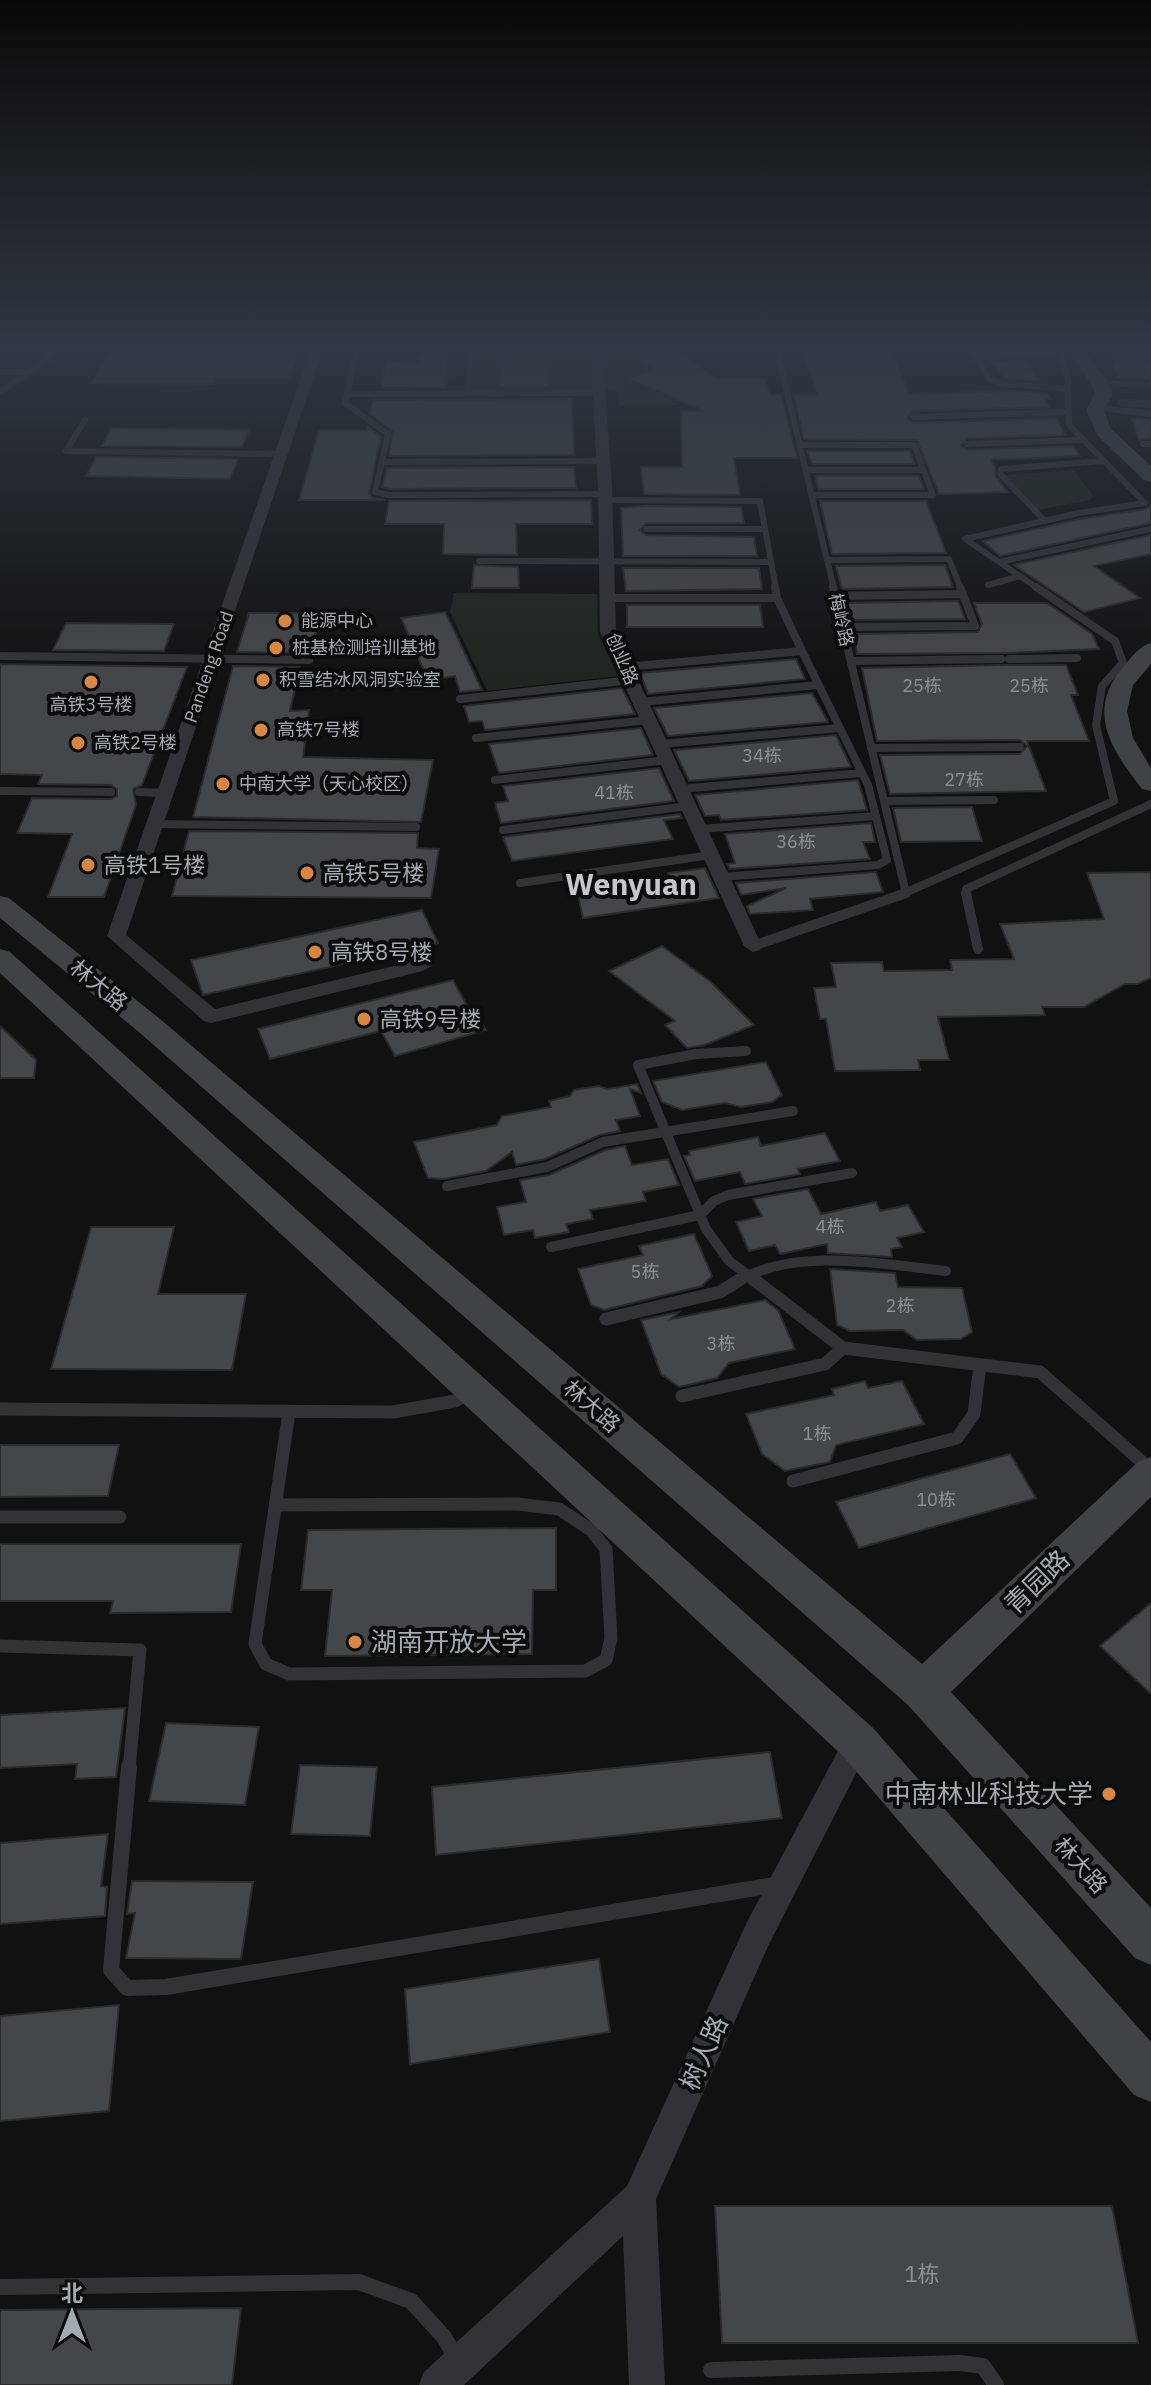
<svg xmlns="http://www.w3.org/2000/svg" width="1151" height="2385" font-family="'IBM Plex Sans','Noto Sans SC',sans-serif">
  <rect width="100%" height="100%" fill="#101111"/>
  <path fill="#1f251f" d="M472,346H686L690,375L675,376L679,405L619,406L617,390L468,391Z
    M1091,346H1151V362H1115L1111,356Z
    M1074,470L1093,496L1090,500L1037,510L1004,475Z
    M454,593L597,594L598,634L619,676L487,691L450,612Z"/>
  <path fill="#444749" stroke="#2b2b2d" stroke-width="2" d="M802,346H890L909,394L1012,391L1047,393L1051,399H1044L1049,407L913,411L907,418L913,423L1057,418L1065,435L967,438L961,445L967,450L1073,446L1080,456L991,460L995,467V476L1008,492L939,494L917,440L804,439L794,395H817Z
    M675,350L717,379H766L770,395H781L797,458H734L740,495L644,494L641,467H682L681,411H704L628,379L654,369L637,357Z
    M298,351L290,379H216L215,384L92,383L107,352Z
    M427,353H448L447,388H381L386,361L418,363V356Z
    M1026,361L1039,381L1003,378L992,362Z
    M1113,363H1151V379L1118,378Z
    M501,365H549L550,387H499Z
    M572,399L574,455L389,456L393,431L370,414L373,400Z
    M1131,418L1151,420V438L1139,440Z
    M368,427L381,437L369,493L373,498L385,500H299L319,430H368Z
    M111,428L172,429L249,430L242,447L102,446Z
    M807,451H910L915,464H812Z
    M96,457L238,459L230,479L86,476Z
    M387,468L574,467L576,488L390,489L382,487Z
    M815,476H919L924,489H818Z
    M591,500L592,524H516L517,555L443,554L444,524H385L389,501Z
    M820,501H926L946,553L832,554Z
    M1151,505V523L1000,556L983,541L1080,519L1146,509Z
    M645,506L741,507L744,523H646L640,530L646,535L754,537L757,556H623L621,508Z
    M1151,535V554L1094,566L1140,598L1084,612L1014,565Z
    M474,565L518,567L519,588H472Z
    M945,565L953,587L842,589L836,566Z
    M623,568H759L762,589L626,591Z
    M958,601L965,619L850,620L846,603Z
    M974,603H1047L1092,634L1099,649L1005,653L857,654L854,634L978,632L982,624Z
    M627,605H760L763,627H627Z
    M445,612L455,632L482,690L460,692L455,676L428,680L401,618Z
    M249,613H320L311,653L237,652Z
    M66,623L174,624L164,651L53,650Z
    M796,659L805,679L648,694L640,673Z
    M0,664L187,667L142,785L133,789L136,805L104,897H48L72,834L17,833L32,798L111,799L117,796V789L111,785L38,784L42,775L0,774Z
    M1005,665H1066L1078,695H1071L1089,741H1027L1046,791L890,794L880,755L1020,754L1027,746L1020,740L877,741L862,668Z
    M233,666L300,667L290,711L309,710L303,757L433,760L421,822L193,817Z
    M622,688L635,714L485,730L482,721L469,722L464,706Z
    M812,693L828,722L668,736L654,708Z
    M641,728L653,755L499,773L489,744Z
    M836,735L851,767L689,781L674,750Z
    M659,768L674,801L501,823L495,803L508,801L503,786Z
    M858,780L867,810L721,820L719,815L705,816L695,795Z
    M972,807L982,841L901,842L893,808Z
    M680,814L682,818L664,820L673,839L512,861L503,837Z
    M871,823L875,842H863L870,859L730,869L727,864L735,863L725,834Z
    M189,831L418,833L417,848L439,849L431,898L172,896Z
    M705,868L719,898L583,918L578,895L671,881L668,873Z
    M876,872L883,892L810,899L813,910L750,914L747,906L786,888L741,895L736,883Z
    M1151,872V978L1137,984H1125L1084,1007H1042L1045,1015L938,1017L949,1060H918L920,1070L835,1071L826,1019H820L814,988L836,987L831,963L882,962L884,971L952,970L950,960L1014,959L1000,924L1104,919L1087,873Z
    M422,910L438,943L203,995L191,960Z
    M662,946L711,982L754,1025L705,1045L687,1048L665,1025L675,1021L609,971Z
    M453,980L471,1013L475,1012L486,1030L395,1056L381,1031L270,1059L258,1029Z
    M0,1026L36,1060L34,1078H0Z
    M766,1062L782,1095L772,1102L741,1107L725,1103L682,1110L662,1102L653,1081Z
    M637,1084L641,1093L630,1089L640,1116L616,1120L620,1131L600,1135L545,1159L516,1165L512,1152L486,1171L444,1179L428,1178L414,1142L497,1125L502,1116L551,1107L549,1101L570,1096L574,1090L599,1086L607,1089Z
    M825,1133L840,1161L798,1169L800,1174L745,1184L740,1172L695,1181L684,1156L690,1155L689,1151L758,1137L761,1146Z
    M625,1146L632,1165L668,1159L679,1185L643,1192L646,1201L590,1210L593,1219L566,1224L569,1232L535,1238L533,1230L504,1235L497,1207L526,1202L520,1180L549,1175L605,1150Z
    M808,1189L821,1214L876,1202L880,1211L908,1205L924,1232L897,1238L902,1247L891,1249L892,1257L828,1253L827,1244L780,1254L775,1245L749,1251L736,1222L762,1216L753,1199Z
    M91,1227H174L158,1294H246L232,1370L51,1369Z
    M694,1234L712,1276L702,1286L604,1310L591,1305L578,1269L643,1255L639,1246Z
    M830,1269L895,1273L898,1287L962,1288L972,1332L961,1339L917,1340L903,1330L850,1331L837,1325Z
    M765,1300L778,1310L795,1349L729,1363L717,1378L679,1387L661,1374L641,1320L679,1312L671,1319Z
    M865,1381L868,1388L902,1381L924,1424L836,1445L830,1462L785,1471L762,1454L746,1414L834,1395L832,1389Z
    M0,1445H119L108,1496L0,1497Z
    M1010,1454L1036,1498L859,1548L836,1502Z
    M556,1528V1590H533L532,1654L325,1656L332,1590H301L308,1530Z
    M0,1544H241L231,1612L110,1613L113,1601H0Z
    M1151,1603V1694L1100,1646Z
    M125,1708L116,1777L75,1779L77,1764L0,1768V1715Z
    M166,1723L259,1727L245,1805L149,1801Z
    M770,1752L782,1818L436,1855L432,1787Z
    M300,1765L377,1767L370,1836L291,1834Z
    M108,1834L101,1886L107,1887L105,1916L0,1924V1843Z
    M132,1881L253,1882L241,1959L126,1958L135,1913L127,1914Z
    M599,1959L610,2032L410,2064L405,1989Z
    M119,2005L109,2111L0,2121V2016Z
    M715,2206H1112L1138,2343H722Z
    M241,2308L232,2385H0V2310Z"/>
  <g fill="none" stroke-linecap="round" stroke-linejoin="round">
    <path stroke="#323336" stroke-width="6" d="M358,346L345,403L388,434L375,492L389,495L605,494
      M780,346L779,359L834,589
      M971,346L989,379L1002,384L1068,389
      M1059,346L1068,380L1069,425L1145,503
      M976,356L1060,352
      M0,372H31
      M1098,383L1151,385
      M0,392L46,360L53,346
      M467,393L471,346
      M347,394L599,393
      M1096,407L1151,414
      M913,417L1068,412
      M85,420L66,451L282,454
      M967,444L1083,440
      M1143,444H1151
      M799,445H914L933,495H811
      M382,462L603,461
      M805,470H922
      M1045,521L1000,474L1001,469L1104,461
      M646,529H765
      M827,560L949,559L961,589
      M479,561L771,562L760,501L605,500
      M771,562L776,589
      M999,562L1151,529
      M988,585L1020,576
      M1039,589L965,539L1079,513L1145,503"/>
    <path stroke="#323336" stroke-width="8" d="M833,587L906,893
      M835,596L963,594
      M607,598H777
      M842,627L975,626L960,587
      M0,656L309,660
      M1009,659L1077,658
      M851,661L1001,659
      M625,667L802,651L777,598L775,587
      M460,699L631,680
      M640,702L818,685
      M476,738L649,720
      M660,744L840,728
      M871,748L1020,747
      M495,780L667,760
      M680,789L862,773
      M0,791L111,792
      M139,792L165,793
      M884,801L994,800
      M154,824L416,827
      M699,829L876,816
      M503,830L688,806
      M721,877L878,865L887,860L868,785L802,651
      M520,883L711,855
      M900,895L1114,801L1096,725L1102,686L1123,663L1115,641L1036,587
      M966,895V889L1151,804"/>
    <path stroke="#323336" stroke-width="10" d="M966,893L978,949
      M753,946L906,893
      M746,1051L696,1054L638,1065L706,1229L729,1261L756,1281
      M447,1186L547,1167L603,1142L793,1111
      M551,1247L700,1215L714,1201L728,1195L852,1173
      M738,1281C795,1247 883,1264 946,1271"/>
    <path stroke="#323336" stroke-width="13" d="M753,1279L843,1348L1040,1372L1151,1470
      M606,1319L720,1292L741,1279
      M682,1396L825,1364L843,1348
      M0,1409L393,1412L455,1401L472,1392
      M793,1481L957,1438L974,1414L980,1365
      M276,1505L518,1504L559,1509L591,1530L606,1549L611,1638L606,1660L585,1671L289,1674L266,1664L255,1644L289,1412
      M0,1517H120
      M0,1646L140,1650L129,1769"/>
    <path stroke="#323336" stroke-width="16" d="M129,1767L111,1970L127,1988L166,1987L780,1884
      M0,2287L359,2282L411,2301L444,2337L456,2358
      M711,2370L960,2363L983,2366L996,2385"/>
    <path fill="#323336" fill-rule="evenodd" d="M312,346H324L126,935L215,1009L423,959L433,965L423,971L211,1023L204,1021L107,936Z
      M590,346H602L612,487L616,632L762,946L760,950L753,952L744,946L600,632L598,487Z
      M1121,399L1151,400V408L1117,406V400Z
      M858,1728L868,1732L872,1742L769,1944L656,2199L665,2385H629L623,2236L464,2385H419L424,2372L627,2186L747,1922L848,1732Z"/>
    <path fill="#404346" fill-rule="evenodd" d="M1065,346H1081L1112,388V396L1104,410L1111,429L1151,466V482L1144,480L1097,435L1086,410L1094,396V388Z
      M1151,643V664L1133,685L1127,711L1133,738L1151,768V791L1142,789C1112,750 1085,712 1123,667C1131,658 1139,646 1151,643Z
      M0,896L9,898L160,1019L922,1664L1138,1462L1151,1457V1497L951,1692L1151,1908V1965L1135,1958L908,1705L140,1033L0,918Z
      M0,949L10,952L873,1728L1151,2042V2102L1134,2095L843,1756L0,973Z"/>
  </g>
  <linearGradient id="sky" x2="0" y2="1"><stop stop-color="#090909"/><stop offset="0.51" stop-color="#313843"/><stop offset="1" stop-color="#313843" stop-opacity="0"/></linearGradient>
  <rect width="1151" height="680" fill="url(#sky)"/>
  <g fill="#d98740" stroke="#0b0c0c" stroke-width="3">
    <circle cx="285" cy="621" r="8"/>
    <circle cx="276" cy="648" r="8"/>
    <circle cx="263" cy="680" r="8"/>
    <circle cx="91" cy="682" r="8"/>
    <circle cx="261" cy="730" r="8"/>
    <circle cx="78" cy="743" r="8"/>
    <circle cx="223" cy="784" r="8"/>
    <circle cx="88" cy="865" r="8"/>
    <circle cx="307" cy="873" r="8"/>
    <circle cx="315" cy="952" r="8"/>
    <circle cx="364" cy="1019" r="8"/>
    <circle cx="355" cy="1642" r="8"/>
    <circle cx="1109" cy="1794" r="8"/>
  </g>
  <g text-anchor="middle" stroke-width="8" stroke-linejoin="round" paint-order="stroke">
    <g font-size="18" fill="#a3aab0" stroke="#0b0c0c">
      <text transform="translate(841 620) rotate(77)" y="6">梅岭路</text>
      <text transform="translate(622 659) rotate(67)" y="6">创业路</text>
      <text transform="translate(209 667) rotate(-71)" y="6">Pandeng Road</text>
    </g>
    <g font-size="18" fill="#a3aab0" stroke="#0b0c0c" text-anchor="start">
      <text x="301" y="627">能源中心</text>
      <text x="292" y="654">桩基检测培训基地</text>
      <text x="279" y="686">积雪结冰风洞实验室</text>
      <text x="91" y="711" text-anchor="middle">高铁3号楼</text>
      <text x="277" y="736">高铁7号楼</text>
      <text x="94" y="749">高铁2号楼</text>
      <text x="239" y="790">中南大学（天心校区）</text>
    </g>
    <g font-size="18" fill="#8b9196">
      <text x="922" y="692">25栋</text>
      <text x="1029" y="692">25栋</text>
      <text x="762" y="762">34栋</text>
      <text x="964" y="786">27栋</text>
      <text x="614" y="799">41栋</text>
      <text x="796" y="848">36栋</text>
      <text x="830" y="1233">4栋</text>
      <text x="645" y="1278">5栋</text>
      <text x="900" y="1312">2栋</text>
      <text x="721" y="1350">3栋</text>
      <text x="817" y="1440">1栋</text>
      <text x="936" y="1506">10栋</text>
    </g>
    <g font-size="22" fill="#a3aab0" stroke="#0b0c0c" text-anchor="start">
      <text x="104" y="873">高铁1号楼</text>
      <text x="323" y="881">高铁5号楼</text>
      <text x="331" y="960">高铁8号楼</text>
      <text x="380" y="1027">高铁9号楼</text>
    </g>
    <g font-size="22" fill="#a3aab0" stroke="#0b0c0c">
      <text transform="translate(99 985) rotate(39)" y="8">林大路</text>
      <text transform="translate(592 1406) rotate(41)" y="8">林大路</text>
      <text transform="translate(1081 1865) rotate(48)" y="8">林大路</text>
    </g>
    <g font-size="22" fill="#8b9196">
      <text x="922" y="2282">1栋</text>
    </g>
    <g font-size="26" fill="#a3aab0" stroke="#0b0c0c">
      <text transform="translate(1037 1582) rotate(-44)" y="9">青园路</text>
      <text transform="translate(704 2053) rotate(-66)" y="9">树人路</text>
    </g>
    <g font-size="26" fill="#a3aab0" stroke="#0b0c0c" text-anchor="start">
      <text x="371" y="1651">湖南开放大学</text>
      <text x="1093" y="1803" text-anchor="end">中南林业科技大学</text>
    </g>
    <g font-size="30" font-weight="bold" fill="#c4c8cd" stroke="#0b0c0c">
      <text x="631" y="895">Wenyuan</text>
    </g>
  </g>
  <g transform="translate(72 2313)" stroke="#0b0c0c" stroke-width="6" paint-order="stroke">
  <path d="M0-6L14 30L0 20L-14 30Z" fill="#a3aab0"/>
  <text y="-12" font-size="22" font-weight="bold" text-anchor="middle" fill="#a3aab0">北</text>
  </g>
</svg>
